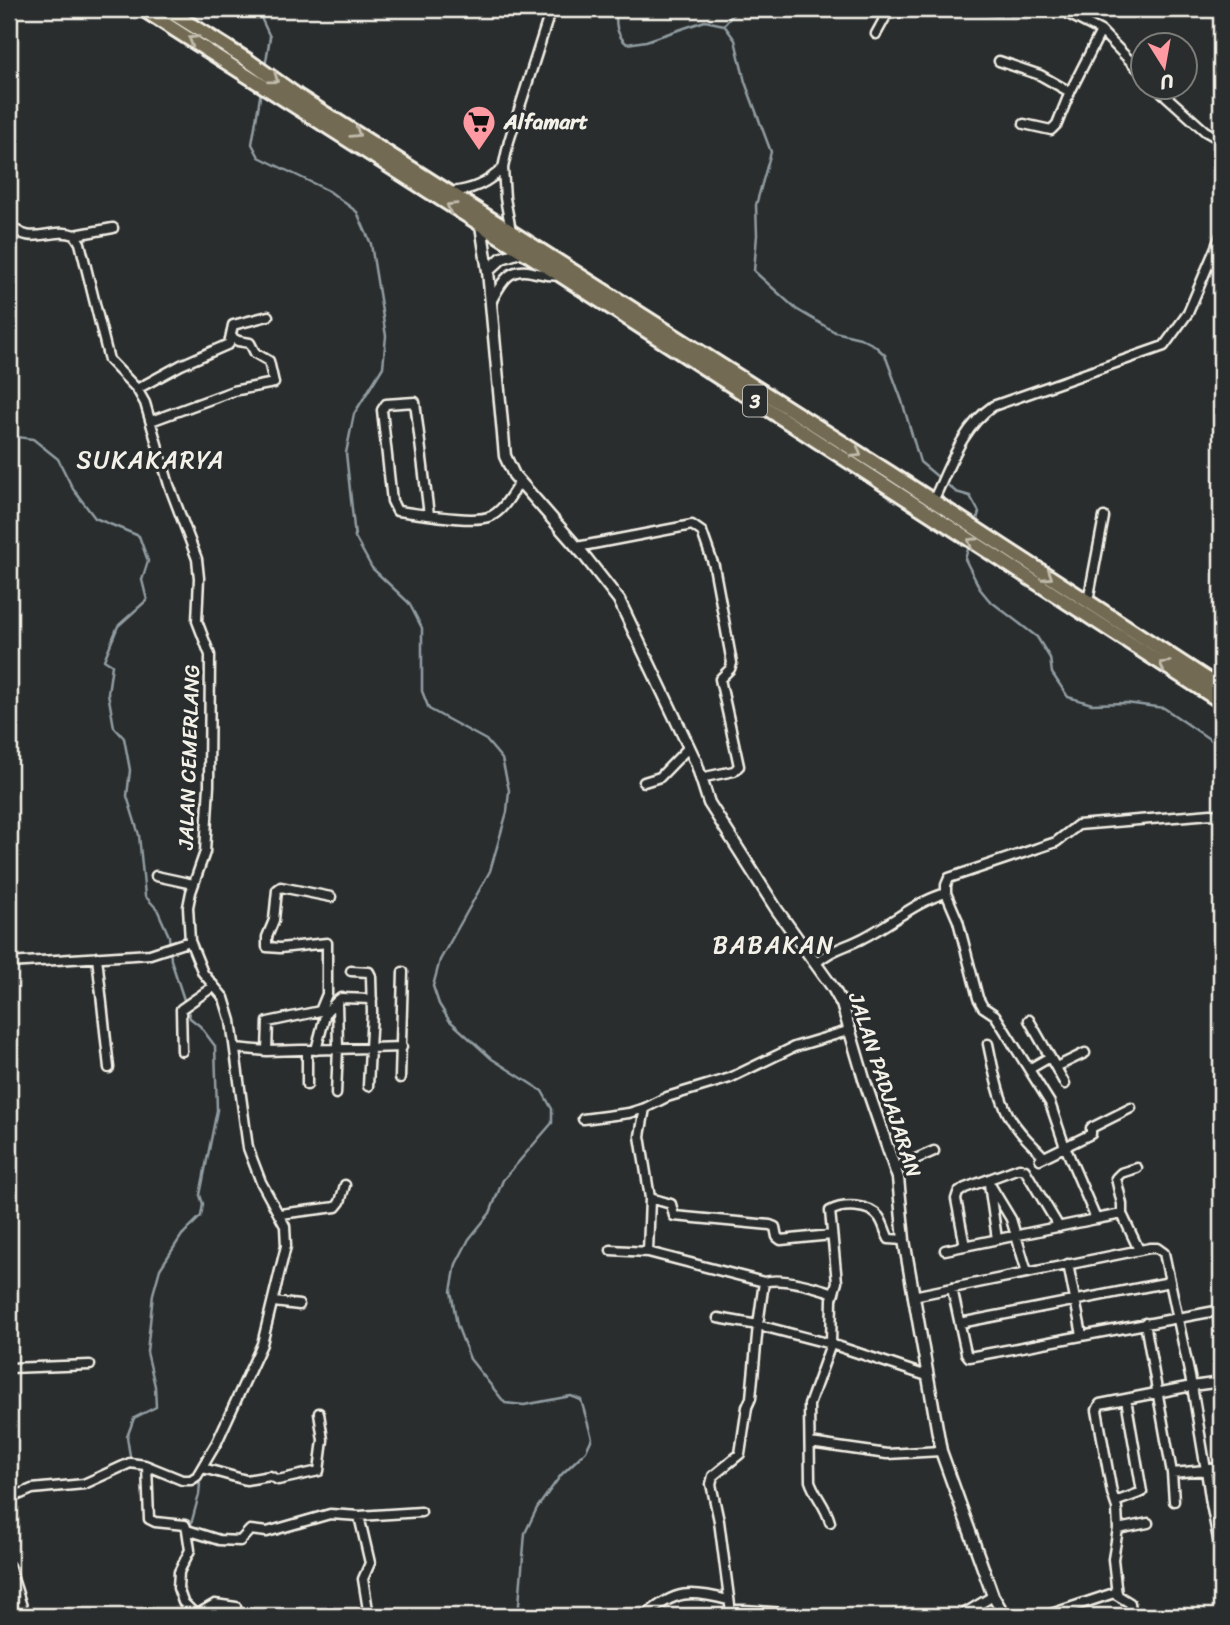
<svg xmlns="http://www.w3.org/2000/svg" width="1230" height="1625" font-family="Sriracha,sans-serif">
  <rect width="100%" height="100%" fill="#2a2d2e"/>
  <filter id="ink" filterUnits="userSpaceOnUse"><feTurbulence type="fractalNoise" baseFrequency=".0143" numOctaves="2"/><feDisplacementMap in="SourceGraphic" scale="14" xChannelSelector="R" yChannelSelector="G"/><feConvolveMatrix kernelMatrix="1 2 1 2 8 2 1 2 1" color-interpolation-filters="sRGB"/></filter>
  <g filter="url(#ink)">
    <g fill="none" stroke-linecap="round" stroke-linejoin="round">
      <path stroke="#919da2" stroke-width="2.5" d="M257,9L270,37L265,67
        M617,9C615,23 616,35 627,44L646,41L705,21L724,25L735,40L745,82L771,152L756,205L757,235L754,271L796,309L835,332L860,338L874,345L885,355L902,401L920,462L956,492L970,496L979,512L976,523
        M939,9L997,16L1066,15
        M1161,9H1180
        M1076,14L1104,9
        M724,25L738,9
        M261,91L252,144L259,157L329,191L357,212L371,244L386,336L383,367L354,414L346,453L355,537L372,568L409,603L422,628V691L429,709L486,740L502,759L509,790L507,812L490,871L440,960L433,986L439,1004L449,1020L492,1059L542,1091L552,1109V1123L503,1180L490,1213L469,1239L456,1264L451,1291L457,1325L470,1359L505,1403L524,1405L571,1396L581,1400L592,1438L586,1451L561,1475L537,1508L525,1533L518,1616
        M9,436L33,439L58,459L73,489L95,518L139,536L148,561L142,580L147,600L118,626L104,660L112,665L108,693L114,727L124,738L130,770L127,796L139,835L145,896L157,909L169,936L171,960L190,1018L200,1026L215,1046L217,1110L200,1195L203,1204L201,1216L182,1235L160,1269L153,1294L147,1352L155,1386L156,1407L134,1418L127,1437L131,1462
        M970,543L965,559L980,589L989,600L1037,637L1050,658L1052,673L1068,697L1092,704L1126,703L1164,708L1221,747
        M190,1528L199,1495L200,1483L194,1481
        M182,1570L186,1568L191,1556"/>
      <defs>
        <path id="minor" d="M1067,9L1070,15L1101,31L1142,73
          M876,34L887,14L900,12L902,9
          M999,61L1040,75L1070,92L1101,31
          M1157,88L1205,131L1221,140
          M1024,124L1051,130L1057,124L1070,92
          M450,192C473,190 487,183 503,168
          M9,223C30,249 50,226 75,235L80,243L109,360L137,389L145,403L169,485L197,559L199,578L197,621L210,655L209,785L205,852L191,892L188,907L190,941L203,973L224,998L231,1021L248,1148L261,1182L285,1226L286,1246L262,1344L217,1442L197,1476L191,1480H182L145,1465L130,1463L84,1484L32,1489L9,1499
          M511,231L505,198L503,168L509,141L551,9
          M75,235L113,228
          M491,302C501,284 508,266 532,272C543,274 549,277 560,275
          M137,389L181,365L229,344L233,325L268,316
          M151,421L233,391L274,383L269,361L255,353L250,343L238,341L231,337
          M933,501C949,468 962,427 993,406L1164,346L1188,313L1221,235
          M429,515L415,402L386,404L382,410L392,501L397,511C417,513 474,524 491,516C504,510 512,493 520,482
          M577,547L692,525L702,532L714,566L732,663L730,669L720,679L739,766L734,771L700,778
          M1088,601L1104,517
          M644,782L660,777L689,747
          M156,876L193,884
          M946,893L958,921L978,998L983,1007L995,1015L1050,1103L1064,1144L1096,1219L1122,1214L1139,1250
          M97,957L109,1068
          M9,963L150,954L190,941
          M815,964C829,950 846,947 863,938C891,924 915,902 946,893V885L949,878L1056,842L1078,825L1211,814L1221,816
          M351,971L369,972L371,976L372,1012L368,1086
          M1029,1020L1050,1057
          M988,1044C993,1067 997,1093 1008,1114C1017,1131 1031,1143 1044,1157
          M235,1048L267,1051L402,1047
          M307,1050V1085
          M316,1050L326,1012L337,1001
          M182,1051L181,1009L214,986
          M267,1051L268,1022L320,1011L327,994V943L280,948L267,947V937L274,920L277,890L281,887L331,897
          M1056,1067L1085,1053
          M1031,1068L1050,1057L1065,1084
          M400,1078L403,972
          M336,1094L338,1048L337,1001L341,998L372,999
          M583,1119L629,1113L645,1108
          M1040,1159L1091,1134V1128L1131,1108
          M895,1168L934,1151
          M988,1181L1011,1219L1027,1272
          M989,1184L997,1239
          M650,1198L671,1204L674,1216L770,1225L775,1227L777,1237L781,1240L831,1235
          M280,1214L336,1207L340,1202L345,1185
          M1122,1214V1204L1116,1178L1121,1173L1137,1168
          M965,1246L956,1199L958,1193L965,1188L1019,1168L1025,1170L1059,1227
          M611,1250L648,1252L764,1282L758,1325L718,1318
          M945,1250L1096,1219
          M648,1252L650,1198L640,1136L645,1108L667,1097L730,1078L794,1047L851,1030
          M1068,1264L1082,1335
          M764,1282C782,1277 816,1287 834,1293
          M952,1288L966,1353L969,1357L1221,1310
          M913,1296L1150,1248H1157L1164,1253L1192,1386L1100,1404L1097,1410L1112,1493L1117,1508L1118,1529L1113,1559L1117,1595L1130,1603L1132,1616
          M274,1302L299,1305
          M1217,1311L1221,1332
          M960,1323L1170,1282
          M1145,1323L1172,1473
          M9,1368L90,1365
          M810,1443L887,1454L941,1451
          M147,1466L149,1519L155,1522L185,1525L187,1530L219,1540L240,1541L250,1530L267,1532L330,1514L359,1516L421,1512
          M1221,1467L1206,1470L1211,1504L1221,1554
          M203,1468L246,1480L270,1476L278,1480L319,1471L323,1440L319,1413
          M1174,1501L1172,1473L1206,1470L1192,1386L1221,1382
          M1115,1502L1142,1492L1126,1399
          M359,1516L370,1563L363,1579L369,1616
          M830,1522C826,1506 815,1496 810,1481L809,1405L831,1344L832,1299L837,1282L830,1211C843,1204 869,1204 879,1217C884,1224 885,1232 889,1239L904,1240
          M1118,1529L1148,1523
          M187,1530L190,1550L179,1572L178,1588L183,1602L197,1616
          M9,1566L25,1616
          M731,1613L719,1521L711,1484L713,1476L740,1454L747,1407L751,1398L758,1325L831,1344L927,1376
          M196,1615L215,1604L236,1607
          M645,1616C675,1590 691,1590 728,1600
          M730,1616L737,1610H745L826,1616
          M960,1616L993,1596
          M1045,1616L1117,1592"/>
        <path id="tertiary" d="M481,225L488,271L505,456L514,475L583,554L619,600L696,762L709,803L777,910L833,988L842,1004L864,1079L898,1178L904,1240L941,1451L993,1596L1005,1616
          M488,271L502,258L523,251"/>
        <path id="primary" d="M142,9L560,275L1221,702
          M166,9L249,61L298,96L892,474L1221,688"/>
      </defs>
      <use href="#minor" stroke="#f4f1e8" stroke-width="13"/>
      <use href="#tertiary" stroke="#f4f1e8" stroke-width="15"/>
      <use href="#primary" stroke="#f4f1e8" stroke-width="18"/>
      <use href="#minor" stroke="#2a2d2e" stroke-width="8"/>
      <use href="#tertiary" stroke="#2a2d2e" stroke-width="10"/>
      <use href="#primary" stroke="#736b52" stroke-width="12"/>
    </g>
    <defs><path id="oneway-chevron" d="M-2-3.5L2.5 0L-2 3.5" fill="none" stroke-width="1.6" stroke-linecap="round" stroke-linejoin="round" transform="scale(1.75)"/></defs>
    <g stroke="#c0bbac">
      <use href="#oneway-chevron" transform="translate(193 40) rotate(-149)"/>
      <use href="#oneway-chevron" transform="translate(274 79) rotate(36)"/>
      <use href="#oneway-chevron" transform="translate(356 133) rotate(32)"/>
      <use href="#oneway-chevron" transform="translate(451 207) rotate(-149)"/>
      <use href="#oneway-chevron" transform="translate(857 453) rotate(32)"/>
      <use href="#oneway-chevron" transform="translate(972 542) rotate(-147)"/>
      <use href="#oneway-chevron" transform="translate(1048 576) rotate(33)"/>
      <use href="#oneway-chevron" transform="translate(1164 665) rotate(-148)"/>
    </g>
  </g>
  <defs>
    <symbol id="supermarket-pin" viewBox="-11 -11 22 30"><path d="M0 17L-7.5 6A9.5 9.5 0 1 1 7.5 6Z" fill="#ff9aa2" stroke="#2a2d2e"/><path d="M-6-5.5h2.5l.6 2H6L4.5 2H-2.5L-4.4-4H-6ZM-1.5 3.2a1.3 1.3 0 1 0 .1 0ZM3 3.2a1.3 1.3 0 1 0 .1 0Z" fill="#111"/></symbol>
  </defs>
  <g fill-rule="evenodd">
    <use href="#supermarket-pin" x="460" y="103" width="38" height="52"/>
  </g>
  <g text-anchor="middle" stroke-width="6" stroke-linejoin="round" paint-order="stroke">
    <rect fill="#2a2d2e" stroke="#b7b6b0" stroke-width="2" x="743" y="385.5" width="24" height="31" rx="5"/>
    <g font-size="19" font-weight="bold" fill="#f4f1e8">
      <text x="755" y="408">3</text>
    </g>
    <g font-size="21" font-weight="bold" fill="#f4f1e8" stroke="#2a2d2e" text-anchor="start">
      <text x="504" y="129">Alfamart</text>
    </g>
    <g font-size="21" fill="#f4f1e8" stroke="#2a2d2e">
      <text transform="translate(189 757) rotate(-88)" y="7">JALAN CEMERLANG</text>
      <text transform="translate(885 1085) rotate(72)" y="7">JALAN PADJAJARAN</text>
    </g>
    <g font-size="24" letter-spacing="2" fill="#f4f1e8" stroke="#2a2d2e">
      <text x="151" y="468">SUKAKARYA</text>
      <text x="774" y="953">BABAKAN</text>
    </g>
  </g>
  <rect width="1230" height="1625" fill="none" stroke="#2a2d2e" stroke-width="35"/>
  <rect x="18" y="18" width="1195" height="1590" fill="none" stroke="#f4f1e8" stroke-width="2.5" filter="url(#ink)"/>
  <g transform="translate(1164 66) rotate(169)"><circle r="33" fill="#2a2d2e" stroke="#7b7b78" stroke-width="2"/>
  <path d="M0-5L12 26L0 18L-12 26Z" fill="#ff9aa2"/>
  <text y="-10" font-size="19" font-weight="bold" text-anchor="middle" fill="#f4f1e8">U</text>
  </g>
</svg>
